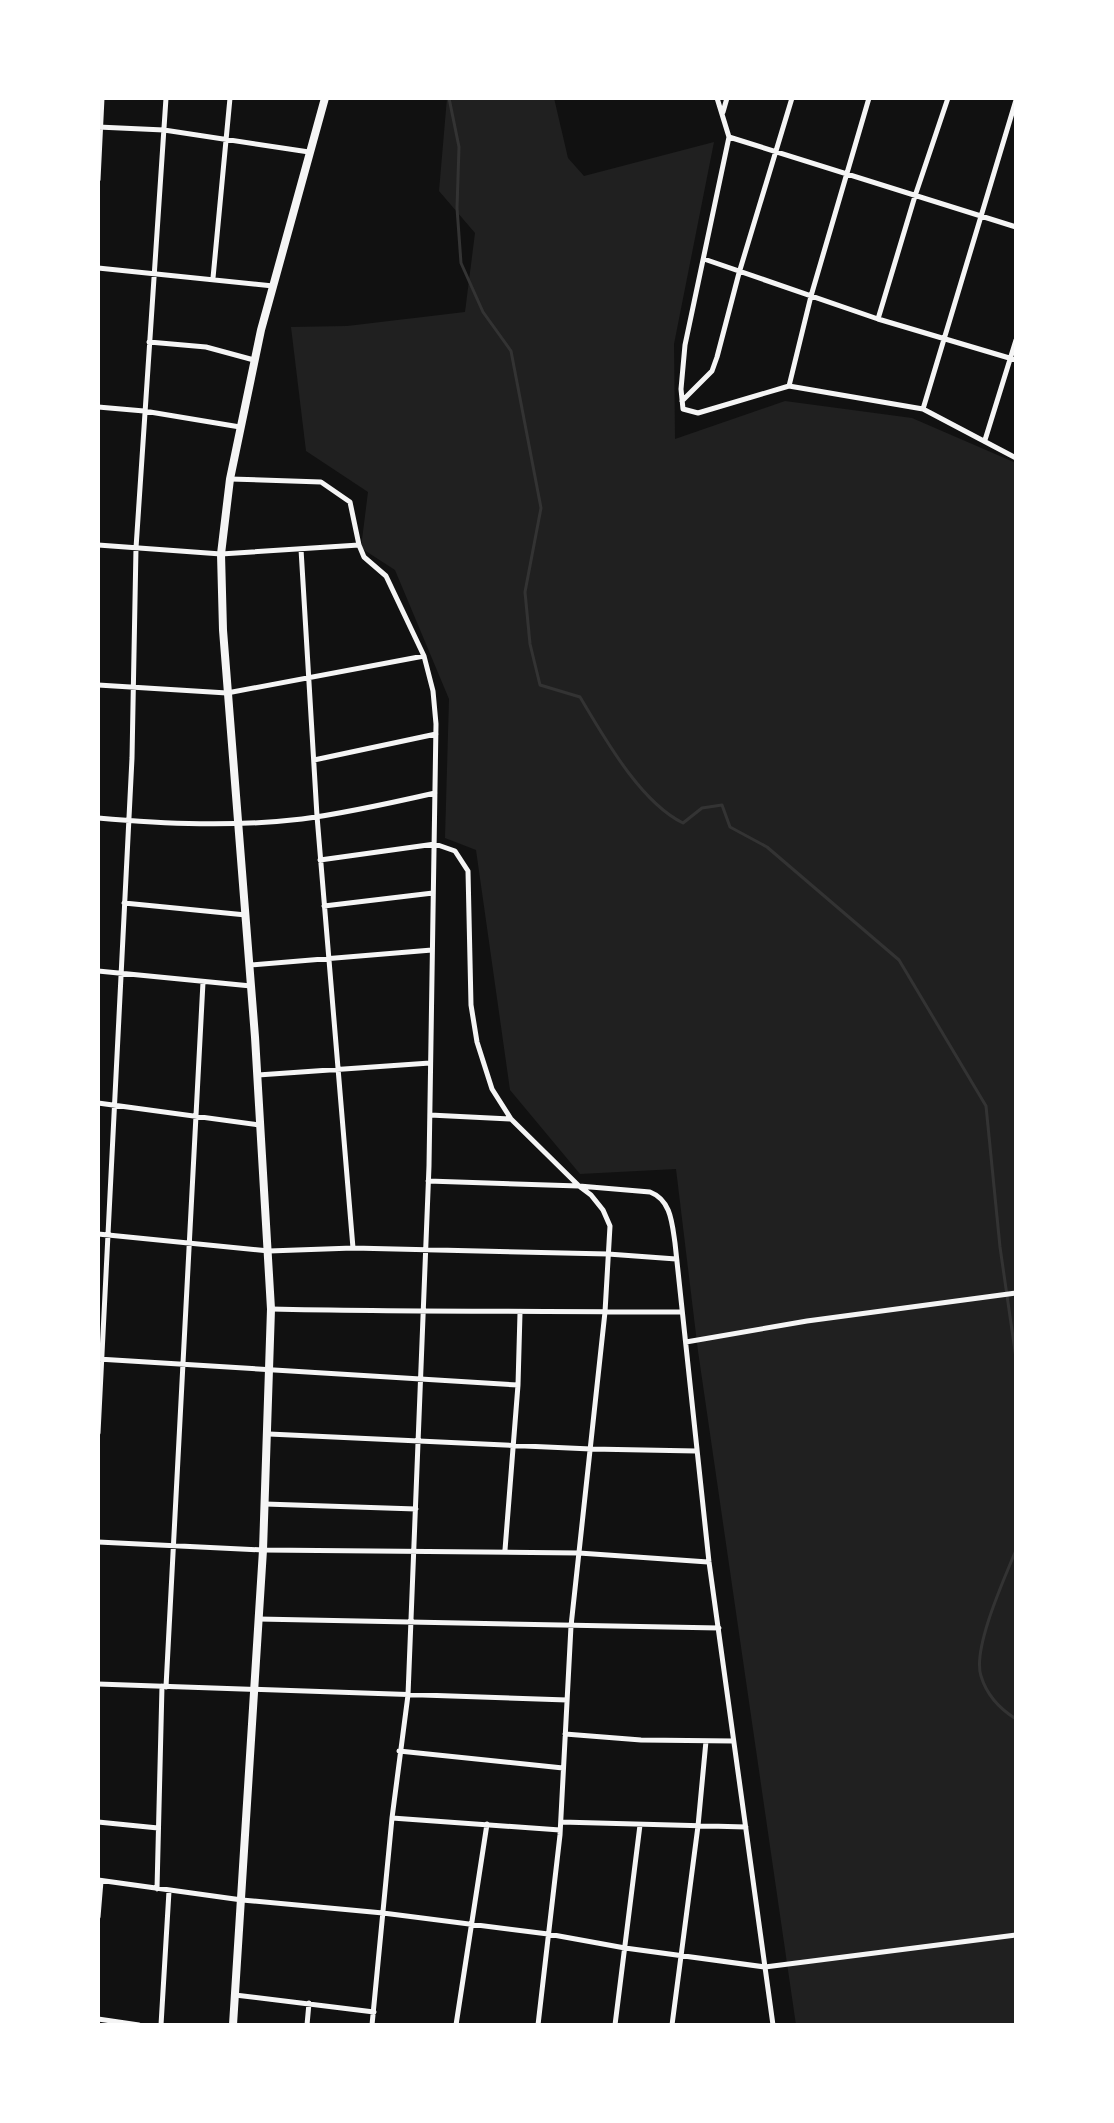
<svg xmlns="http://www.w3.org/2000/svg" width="1114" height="2123" font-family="'IBM Plex Serif',serif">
  <rect width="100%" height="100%" fill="#111"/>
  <path fill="#202020" d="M447,98H554L568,158L584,176L714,142L674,344L675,439L785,401L912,418L1016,463V2025H796L698,1351L676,1169L580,1174L510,1090L476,850L445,838L449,699L395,570L361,548L368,492L306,451L291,327L347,326L465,312L475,233L439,191Z"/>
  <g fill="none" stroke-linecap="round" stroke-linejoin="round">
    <path stroke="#333" stroke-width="3" d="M449,98L459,147L457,208L461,263L483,312L511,351L541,508L525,592L530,644L540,685L580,697C604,737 640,802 683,823L702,808L722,805L730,827L767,847L899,960L986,1106L1000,1247L1016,1358
      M1016,1550C1005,1577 972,1649 981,1676C987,1696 1000,1709 1016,1719"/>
    <path stroke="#f5f5f5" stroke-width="5" d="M717,98L729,137L685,345L681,389L683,409L698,413L789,386L923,409L1016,458
      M948,98L915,196L878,319L1016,360
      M723,112L727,98
      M98,127L164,130L309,152
      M729,137L1016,227
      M98,180L102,98
      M704,259L878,319
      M98,268L273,286
      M213,278L230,98
      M149,342L206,347L254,360
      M789,386L811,296L869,98
      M682,401L712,371L717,357L739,273L792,98
      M98,407L144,411L240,427
      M923,409L1016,100
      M985,440L1016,340
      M230,479L321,482L350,502L359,545L364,557L386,576L424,656L433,691L436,724L429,1166L408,1695L392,1818L372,2025
      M98,545L221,554L359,545
      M301,549L317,816L353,1248
      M98,685L227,693L424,656
      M314,760L436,734
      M98,818C166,824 234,827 302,819C347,813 391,803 435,793
      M320,860L435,844L455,851L468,871L471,1005L477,1042L492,1089L511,1119L579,1186L650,1192C671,1200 672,1223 675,1243L709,1562L773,2025
      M124,903L246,915
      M324,906L433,893
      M250,965L432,950
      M98,971L251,986
      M258,1075L430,1063
      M98,1103L259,1125
      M430,1115L510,1119
      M428,1181L579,1186L591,1195L603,1210L610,1226L605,1312L571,1626L560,1835L538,2025
      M98,1234L269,1251L353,1248L608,1254L676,1259
      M271,1309C408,1312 545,1311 682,1312
      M686,1342L807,1321L1016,1293
      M98,1359L518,1385
      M98,1433L132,758L136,548L166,98
      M269,1434L591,1449L696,1451
      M265,1504L416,1509
      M98,1542L263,1550L579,1553L708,1562
      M505,1550L518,1385L520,1313
      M258,1619L719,1628
      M98,1684L567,1700
      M166,1687L203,982
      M565,1734L641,1740L733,1741
      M399,1751L563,1768
      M392,1818L560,1830
      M98,1822L158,1828
      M561,1822L746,1827
      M98,1880L242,1900L383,1913L548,1934L625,1948L765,1967L1016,1935
      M157,1889L162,1686
      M98,1917L101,1881
      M235,1995L374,2012
      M98,2019L139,2025
      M161,2025L169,1891
      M307,2025L309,2003
      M456,2025L487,1824
      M615,2025L640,1825
      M672,2025L698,1826L706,1741"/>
    <path stroke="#f5f5f5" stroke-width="8" d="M233,2025L263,1550L271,1309L255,1037L223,630L221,554L230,479L261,330L325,98"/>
  </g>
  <rect width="1114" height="2123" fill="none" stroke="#ffffff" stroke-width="200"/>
</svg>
